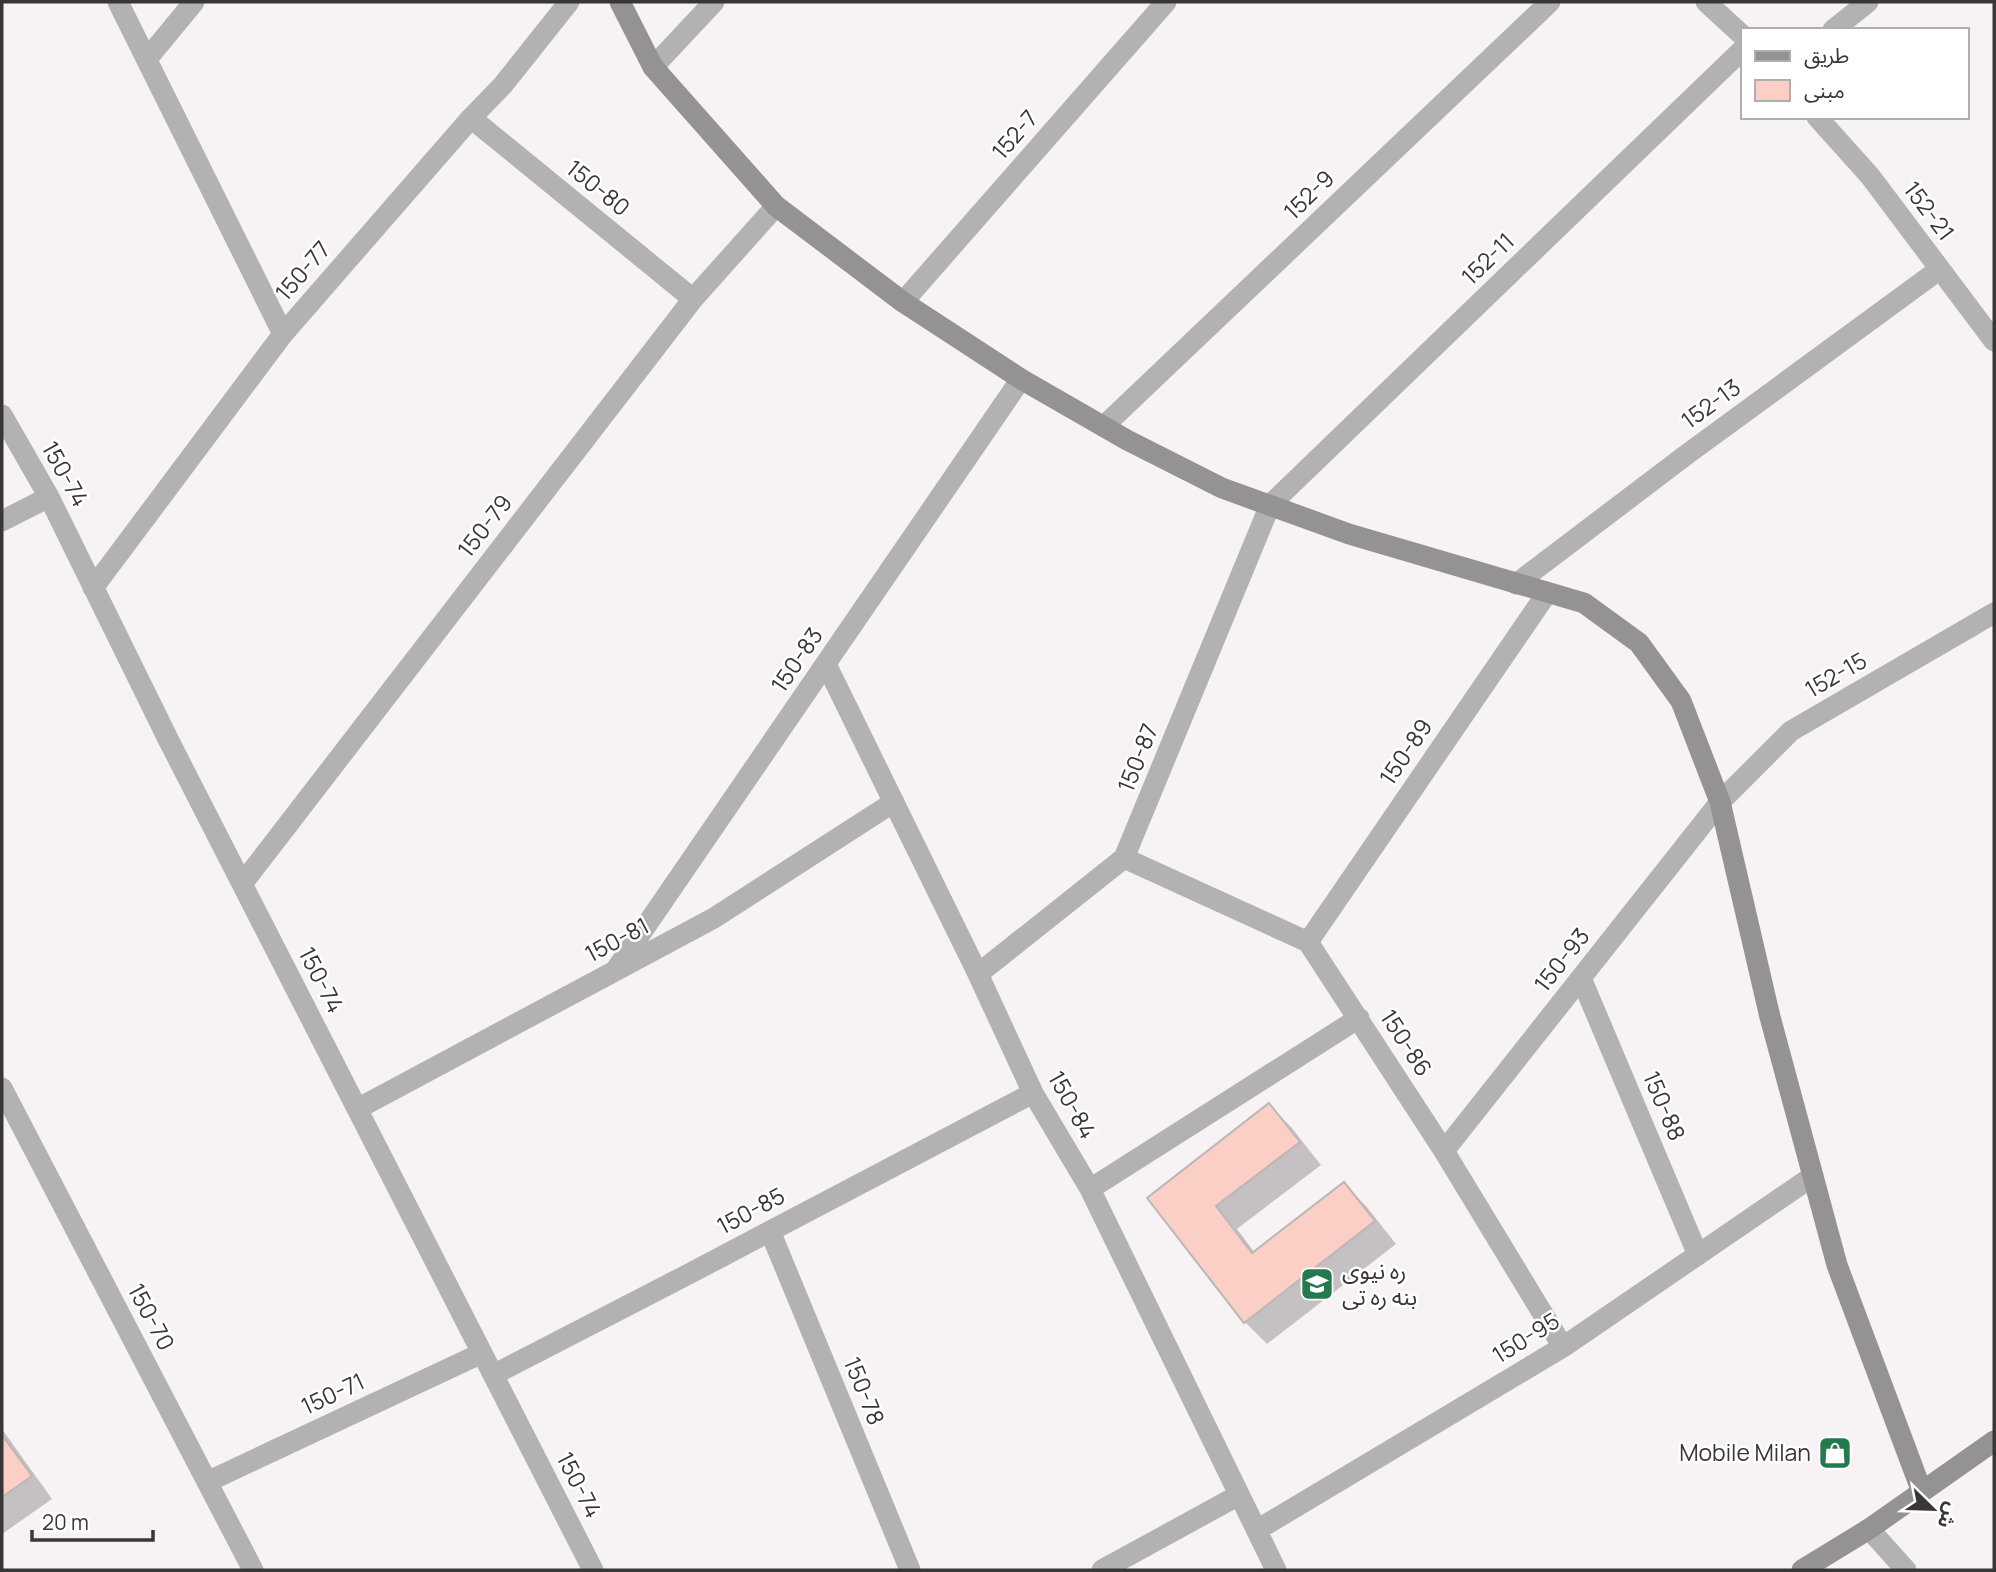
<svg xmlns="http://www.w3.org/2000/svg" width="1996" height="1572" font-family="Manrope,'Noto Sans Arabic',sans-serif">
  <rect width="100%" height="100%" fill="#f7f2f3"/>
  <path fill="#0003" d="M1269,1105L1291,1127L1321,1165L1237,1229L1255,1253L1344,1184L1366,1206L1396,1244L1267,1344L1245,1322L1150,1198Z
    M2,1429L52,1499L2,1534Z"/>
  <path fill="#fbcfc5" stroke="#bab7b6" stroke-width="2" d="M1269,1103L1300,1142L1216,1206L1252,1253L1344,1182L1375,1221L1244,1323L1147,1198Z
    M2,1435L32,1476L2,1497Z"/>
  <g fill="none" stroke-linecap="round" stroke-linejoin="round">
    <path stroke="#b3b2b3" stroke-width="21" d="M118,2L283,334
      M1706,2L1742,35
      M1833,30L1868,2
      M147,59L194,2
      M653,67L714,2
      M1817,117L1870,176L1994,341
      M471,118L693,299
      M903,302L1166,2
      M2,415L49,497L169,741L593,1570
      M1104,426L1550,2
      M2,521L49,497
      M1516,584L1686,455L1940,269
      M93,588L283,334L471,118L503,85L569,2
      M826,664L978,974L1033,1093L1090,1189L1276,1570
      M1124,858L1308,942L1444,1151L1563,1347
      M242,884L693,299L776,206
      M1308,942L1547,593
      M615,971L1021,379
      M978,974L1124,858L1270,505L1742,50
      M1581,978L1698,1255
      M2,1088L253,1570
      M357,1109L714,918L894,802
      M1444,1151L1720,802L1791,731L1994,613
      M1090,1189L1359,1018
      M770,1231L910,1570
      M493,1375L681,1278L1033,1093
      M207,1482L482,1353
      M1869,1529L1906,1570
      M1257,1530L1563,1347L1813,1176
      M1102,1570L1239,1495"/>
    <path stroke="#949293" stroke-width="21" d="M620,2L653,67L776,206L903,302L1021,379L1127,440L1222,488L1349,534L1584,603L1639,643L1681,701L1720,802L1770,1017L1837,1265L1922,1492
      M1802,1570L1869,1529L1994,1441"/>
  </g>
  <defs>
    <symbol id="school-square" viewBox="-11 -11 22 22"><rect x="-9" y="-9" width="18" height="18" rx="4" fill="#227a4e" stroke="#fff"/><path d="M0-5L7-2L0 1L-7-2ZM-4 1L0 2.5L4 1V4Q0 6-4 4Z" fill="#fff"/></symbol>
    <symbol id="shop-square" viewBox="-11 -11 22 22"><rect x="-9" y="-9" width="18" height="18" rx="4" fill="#227a4e" stroke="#fff"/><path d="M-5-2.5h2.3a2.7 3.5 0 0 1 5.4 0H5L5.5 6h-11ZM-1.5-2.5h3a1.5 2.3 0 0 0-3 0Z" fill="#fff"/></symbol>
  </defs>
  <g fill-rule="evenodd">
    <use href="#school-square" x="1298" y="1265" width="38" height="38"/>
    <use href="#shop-square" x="1816" y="1434" width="38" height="38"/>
  </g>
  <g text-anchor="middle" stroke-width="5" stroke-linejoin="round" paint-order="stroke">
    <g font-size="23" fill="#383636" stroke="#fff">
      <text transform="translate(1015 135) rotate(-49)" y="8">152-7</text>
      <text transform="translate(598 188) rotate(39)" y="8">150-80</text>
      <text transform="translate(1309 195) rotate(-44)" y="8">152-9</text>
      <text transform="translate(1929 211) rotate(53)" y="8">152-21</text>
      <text transform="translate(1488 259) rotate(-44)" y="8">152-11</text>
      <text transform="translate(303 271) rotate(-49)" y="8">150-77</text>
      <text transform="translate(1711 404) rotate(-36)" y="8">152-13</text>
      <text transform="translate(65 474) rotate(61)" y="8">150-74</text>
      <text transform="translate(485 526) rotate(-52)" y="8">150-79</text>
      <text transform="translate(797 660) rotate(-56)" y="8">150-83</text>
      <text transform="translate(1836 675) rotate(-30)" y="8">152-15</text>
      <text transform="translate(1406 752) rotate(-56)" y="8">150-89</text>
      <text transform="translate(1138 758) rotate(-68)" y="8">150-87</text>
      <text transform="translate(617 940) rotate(-28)" y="8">150-81</text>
      <text transform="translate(1562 960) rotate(-52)" y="8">150-93</text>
      <text transform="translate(321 980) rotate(63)" y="8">150-74</text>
      <text transform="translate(1406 1043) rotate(57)" y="8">150-86</text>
      <text transform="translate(1072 1105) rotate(61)" y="8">150-84</text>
      <text transform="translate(1664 1106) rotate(67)" y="8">150-88</text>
      <text transform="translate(751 1211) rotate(-28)" y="8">150-85</text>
      <text transform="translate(151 1317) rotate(62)" y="8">150-70</text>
      <text transform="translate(1526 1338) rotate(-32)" y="8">150-95</text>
      <text transform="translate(864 1391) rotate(68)" y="8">150-78</text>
      <text transform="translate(333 1394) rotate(-25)" y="8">150-71</text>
      <text transform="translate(579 1485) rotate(63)" y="8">150-74</text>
    </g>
    <g font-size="23" fill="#383636" stroke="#fff" text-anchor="start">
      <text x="1342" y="1279">ره نیوی<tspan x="1342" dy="26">بنه ره تی</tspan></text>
      <text x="1811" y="1461" text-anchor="end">Mobile Milan</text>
    </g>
  </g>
  <rect width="1996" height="1572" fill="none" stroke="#383636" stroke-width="7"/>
  <rect x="1741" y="28" width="228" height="91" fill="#ffffff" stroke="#afafaf" stroke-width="2"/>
  <rect x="1755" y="51" width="35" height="10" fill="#949293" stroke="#afafaf" stroke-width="2"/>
  <text x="1804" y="63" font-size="21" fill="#383636">طريق</text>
  <rect x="1755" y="80" width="35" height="21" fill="#fbcfc5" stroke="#afafaf" stroke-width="2"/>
  <text x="1804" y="98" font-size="21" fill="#383636">مبنى</text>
  <g transform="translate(1933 1509) rotate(113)" stroke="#ffffff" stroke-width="5" paint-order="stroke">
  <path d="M0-5L12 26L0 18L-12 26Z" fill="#383636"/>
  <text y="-10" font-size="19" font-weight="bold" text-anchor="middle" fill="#383636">ش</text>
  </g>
  <path d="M32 1530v10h121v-10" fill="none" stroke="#383636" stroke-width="3.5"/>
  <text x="42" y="1530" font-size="21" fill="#383636" stroke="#ffffff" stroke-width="5" paint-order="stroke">20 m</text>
</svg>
